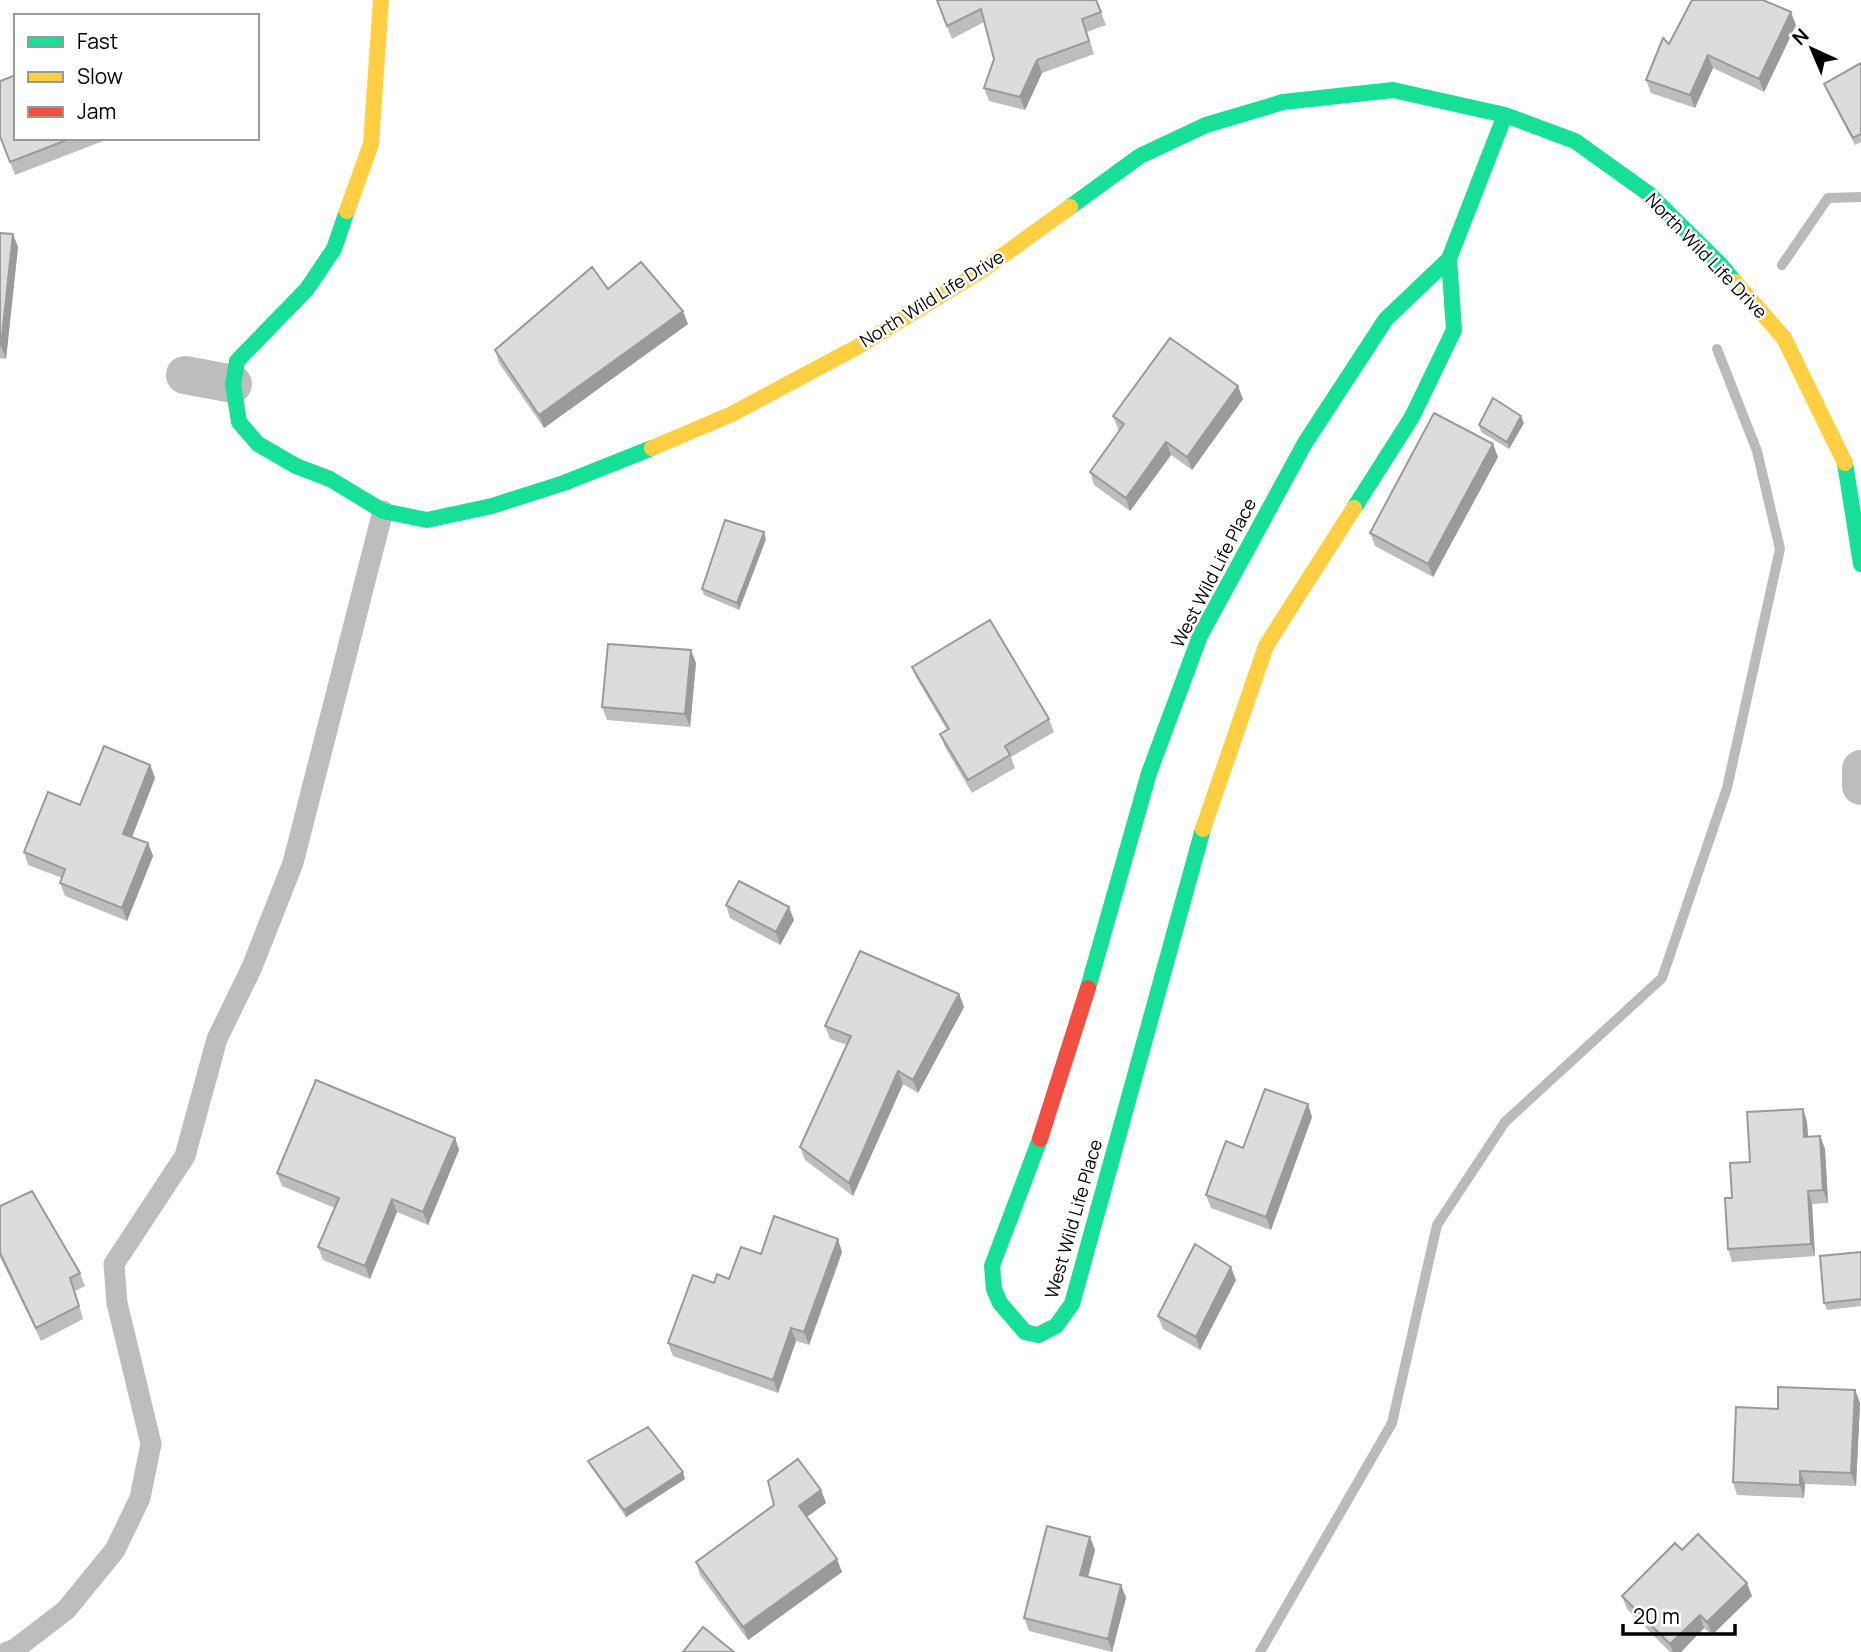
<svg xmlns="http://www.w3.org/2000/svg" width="1861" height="1652" font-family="Manrope,sans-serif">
  <rect width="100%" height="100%" fill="#fff"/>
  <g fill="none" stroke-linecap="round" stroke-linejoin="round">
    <path stroke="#bababa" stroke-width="10" d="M1782,265L1828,198L1861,197
      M1260,1652L1392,1423L1437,1225L1505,1122L1662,978L1727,788L1780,549L1757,451L1717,349"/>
    <path stroke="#bdbdbd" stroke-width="21" d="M7,1652L15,1649L66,1610L115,1550L140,1498L151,1444L117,1303L114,1264L185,1156L217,1039L252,967L293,863L383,511"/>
    <path stroke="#bdbdbd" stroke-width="38" d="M185,375L233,384
      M1861,769V786"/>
    <path stroke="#16e098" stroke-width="16" d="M1070,207L1140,156L1206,125L1283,102L1393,90L1505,115L1575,141L1649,194L1721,265L1735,282
      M347,211L334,249L307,289L237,361L233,384L239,422L258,444L296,466L330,479L383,511L427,520L492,506L564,483L652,448
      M1845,463L1861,564
      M1354,508L1412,417L1454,330L1449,259L1505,115
      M1088,988L1149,773L1200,636L1305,443L1386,319L1449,259
      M1040,1139L992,1266L994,1289L1000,1303L1025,1332L1038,1335L1056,1326L1072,1304L1203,829"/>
    <path stroke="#ffcf43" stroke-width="16" d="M347,211L371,144L381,0
      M1735,282L1784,338L1845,463
      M652,448L732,414L859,346L984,269L1070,207
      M1203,829L1266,646L1354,508"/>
    <path stroke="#f24e42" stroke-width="16" d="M1040,1139L1088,988"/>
  </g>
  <path fill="#bdbdbd" d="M937,0L1101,12L1106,25L1087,32L1094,54L1042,73L1025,110L989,101L984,88L994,59L984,22L952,39Z
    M1796,25L1764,92L1713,68L1695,108L1651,93L1646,80L1669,44Z
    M1861,63V142L1855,145L1826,90L1824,84Z
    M0,136L16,138H111L15,175Z
    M0,233L18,247L6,359L0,358Z
    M608,289L688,324L544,428L499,363L495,350Z
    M1243,399L1192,470L1171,455L1130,511L1094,485L1090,472L1120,431L1118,429L1113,416Z
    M1524,423L1509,449L1481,432L1479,425Z
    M1498,457L1433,577L1375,546L1370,533Z
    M766,539L739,610L704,595L702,589Z
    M696,663L690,727L607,720L602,707Z
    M912,667L1049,719L1054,732L1011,757L1015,768L972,793L945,747L940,734L947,730L917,679Z
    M150,765L155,778L132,837L148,843L153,856L127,921L65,896L60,883L62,878L28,865L24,852L80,805Z
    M726,905L794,920L780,945L730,918Z
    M959,994L964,1007L918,1093L903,1084L853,1196L805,1160L800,1147L847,1045L830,1039L825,1026Z
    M1803,1109L1807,1122L1808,1137L1820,1136L1825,1149L1828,1203L1812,1204L1815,1256L1732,1262L1728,1249L1732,1198L1750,1162Z
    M1312,1117L1271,1230L1211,1208L1206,1195L1243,1148Z
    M455,1138L459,1150L428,1225L397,1212L370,1279L323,1260L318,1247L335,1208L282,1186L277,1173Z
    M0,1206L80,1273L85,1286L75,1291L83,1319L41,1341L0,1257Z
    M842,1252L809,1345L796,1341L778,1393L673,1356L668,1343L714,1283L729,1279L761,1254Z
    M1861,1252V1306L1827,1310L1824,1303Z
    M1236,1280L1200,1350L1163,1329L1158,1316Z
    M1855,1390L1860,1403L1856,1486L1805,1484L1804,1498L1737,1495L1733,1482L1778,1409Z
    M588,1461L685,1479L626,1517L591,1467Z
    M821,1490L826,1503L807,1517L842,1572L748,1640L700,1575L696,1562Z
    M1090,1537L1095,1550L1088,1577L1121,1585L1126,1598L1112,1652L1029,1631L1024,1618Z
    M1622,1596H1752L1712,1635L1704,1628L1681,1652H1670L1627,1609Z"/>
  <path fill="#9a9a9a" d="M1791,12L1796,25L1764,92L1759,79Z
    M1708,55L1713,68L1695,108L1690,95Z
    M1037,60L1042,73L1025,110L1020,97Z
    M13,234L18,247L6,359L1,346Z
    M683,311L688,324L544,428L539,415Z
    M1238,386L1243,399L1192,470L1187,457Z
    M1521,416L1524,423L1509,449L1507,442Z
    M1166,442L1171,455L1130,511L1126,498Z
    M1493,444L1498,457L1433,577L1428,564Z
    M764,532L766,539L739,610L737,603Z
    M691,650L696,663L690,727L685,714Z
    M150,765L155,778L128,847L123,834Z
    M148,843L153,856L127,921L122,908Z
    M789,907L794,920L780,945L776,932Z
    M959,994L964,1007L918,1093L913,1080Z
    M898,1071L903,1084L853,1196L849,1183Z
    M1308,1104L1312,1117L1271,1230L1266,1217Z
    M1803,1109L1807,1122L1809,1150L1804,1137Z
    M1820,1136L1825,1149L1828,1203L1823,1190Z
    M455,1138L459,1150L428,1225L423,1212Z
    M1808,1191L1812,1204L1815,1256L1811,1244Z
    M392,1199L397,1212L370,1279L365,1266Z
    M838,1239L842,1252L809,1345L804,1332Z
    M1231,1267L1236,1280L1200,1350L1196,1337Z
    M791,1328L796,1341L778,1393L773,1380Z
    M1855,1390L1860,1403L1856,1486L1851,1473Z
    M1800,1471L1805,1484L1804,1498L1800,1485Z
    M683,1472L685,1479L626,1517L624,1510Z
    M821,1490L826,1503L804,1519L799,1506Z
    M1090,1537L1095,1550L1085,1588L1080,1575Z
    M837,1559L842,1572L748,1640L743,1627Z
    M1747,1583L1752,1596L1712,1635L1707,1622Z
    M1121,1585L1126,1598L1112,1652L1108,1639Z
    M1700,1615L1704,1628L1681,1652H1673L1670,1644Z"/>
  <path fill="#dcdcdc" stroke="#9a9a9a" stroke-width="2" d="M937,0H1096L1101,12L1082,19L1089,41L1037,60L1020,97L984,88L994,59L981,9L947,26Z
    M1692,0H1763L1791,12L1759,79L1708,55L1690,95L1646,80L1663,38L1669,44Z
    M1861,63V134L1853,138L1824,84Z
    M16,75V138H72L10,162L0,136V81Z
    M0,233L13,234L1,346H0Z
    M641,262L683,311L539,415L495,350L592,267L608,289Z
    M1170,338L1238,386L1187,457L1166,442L1126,498L1090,472L1124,424L1113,416Z
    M1493,398L1521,416L1507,442L1479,425Z
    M1434,413L1493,444L1428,564L1370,533Z
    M725,520L764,532L737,603L702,589Z
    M990,620L1049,719L1005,746L1010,755L968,780L940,734L949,729L912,667Z
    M608,644L691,650L685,714L602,707Z
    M104,746L150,765L123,834L148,843L122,908L60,883L65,869L24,852L48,792L80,805Z
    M739,881L789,907L776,932L726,905Z
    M860,951L959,994L913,1080L898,1071L849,1183L800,1147L851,1036L825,1026Z
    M316,1080L455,1138L423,1212L392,1199L365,1266L318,1247L339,1198L277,1173Z
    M1265,1089L1308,1104L1266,1217L1206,1195L1226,1141L1243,1148Z
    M1803,1109L1804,1137L1820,1136L1823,1190L1808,1191L1811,1244L1728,1249L1725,1198H1732L1730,1163L1750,1162L1747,1112Z
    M32,1191L80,1273L70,1278L79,1306L36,1328L0,1253V1206Z
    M774,1216L838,1239L804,1332L791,1328L773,1380L668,1343L693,1275L714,1283L717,1274L729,1279L741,1247L761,1254Z
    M1195,1244L1231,1267L1196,1337L1158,1316Z
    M1861,1252V1299L1824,1303L1820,1256Z
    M1778,1387L1855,1390L1851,1473L1800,1471V1485L1733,1482L1736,1407L1778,1409Z
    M648,1427L683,1472L624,1510L588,1461Z
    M798,1459L821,1490L799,1506L837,1559L743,1627L696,1562L774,1505L768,1481Z
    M1047,1526L1090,1537L1080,1575L1121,1585L1108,1639L1024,1618Z
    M1698,1534L1747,1583L1707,1622L1700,1615L1670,1644L1622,1596L1675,1543L1682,1550Z
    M703,1627L734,1652H683Z"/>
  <g text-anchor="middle" stroke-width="5" stroke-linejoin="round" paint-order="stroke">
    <g font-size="18" fill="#000" stroke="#fff">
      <text transform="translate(1706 256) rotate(46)" y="6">North Wild Life Drive</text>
      <text transform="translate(932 299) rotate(-32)" y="6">North Wild Life Drive</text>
      <text transform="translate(1214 573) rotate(-63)" y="6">West Wild Life Place</text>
      <text transform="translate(1074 1219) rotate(-74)" y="6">West Wild Life Place</text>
    </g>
  </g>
  <rect x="14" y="14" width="245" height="126" fill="#ffffff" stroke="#999999" stroke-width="2"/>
  <rect x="28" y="37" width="35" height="10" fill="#16e098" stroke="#999999" stroke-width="2"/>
  <text x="77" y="49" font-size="21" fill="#000000">Fast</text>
  <rect x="28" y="72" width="35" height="10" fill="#ffcf43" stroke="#999999" stroke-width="2"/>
  <text x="77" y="84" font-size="21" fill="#000000">Slow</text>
  <rect x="28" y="107" width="35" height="10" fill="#f24e42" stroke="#999999" stroke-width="2"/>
  <text x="77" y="119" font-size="21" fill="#000000">Jam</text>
  <g transform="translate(1812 49) rotate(316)" stroke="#ffffff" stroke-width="5" paint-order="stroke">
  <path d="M0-5L12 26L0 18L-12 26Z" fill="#000000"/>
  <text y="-10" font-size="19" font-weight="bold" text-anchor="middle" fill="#000000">N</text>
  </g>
  <path d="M1623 1624v10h112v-10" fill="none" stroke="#000000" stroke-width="3.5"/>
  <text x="1633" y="1624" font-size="21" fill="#000000" stroke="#ffffff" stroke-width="5" paint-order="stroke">20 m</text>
</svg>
